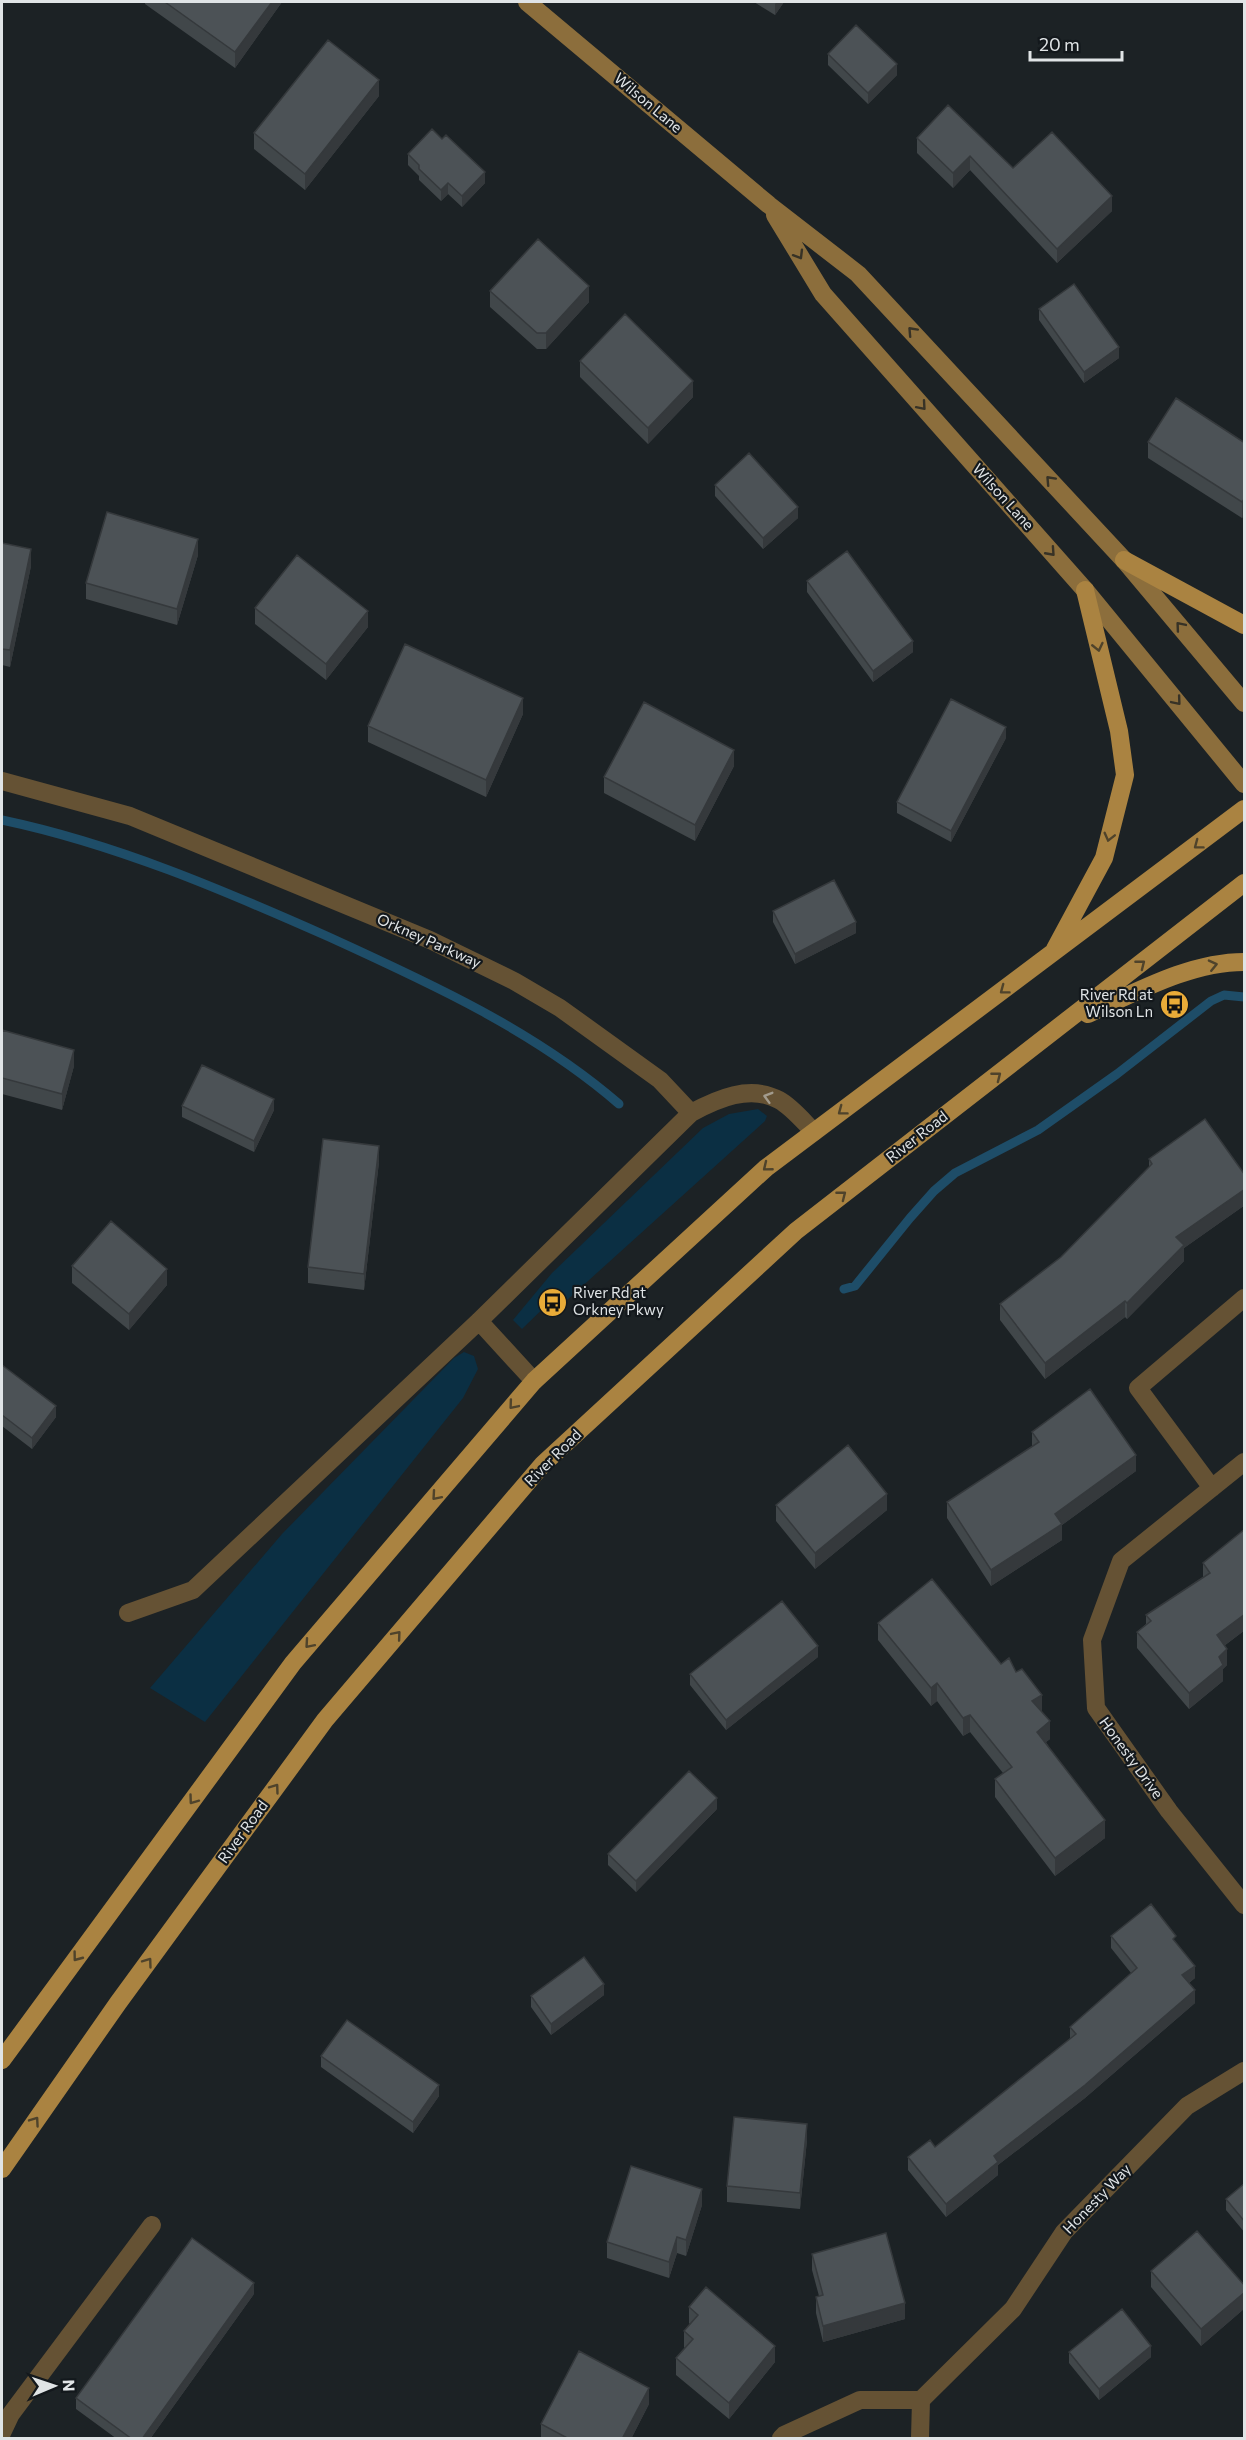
<svg xmlns="http://www.w3.org/2000/svg" width="1246" height="2440" font-family="Commissioner,sans-serif">
  <rect width="100%" height="100%" fill="#1c2225"/>
  <path fill="#0b2f43" d="M758,1109L767,1116L765,1121L567,1300L559,1293L522,1329L513,1320L552,1273L703,1128L729,1114Z
    M464,1352L474,1356L478,1369L463,1398L205,1722L150,1688L282,1534L454,1358Z"/>
  <g fill="none" stroke-linecap="round" stroke-linejoin="round">
    <path stroke="#1e4d68" stroke-width="9" d="M2,820C116,844 223,890 329,937C430,983 535,1031 619,1104
      M844,1289L855,1286L910,1218L934,1191L955,1173L1038,1130L1117,1074L1211,1001L1224,995L1244,997"/>
    <path stroke="#655234" stroke-width="18" d="M2,781L130,816L430,940L514,981L560,1008L660,1080L691,1113
      M479,1321L534,1381
      M1244,1462L1121,1561L1092,1640L1096,1708L1169,1811L1244,1905
      M1212,1488L1138,1388L1244,1298
      M128,1613L193,1590L479,1321L691,1113C717,1099 750,1084 779,1100C792,1107 804,1122 814,1132
      M2,2433L11,2414L152,2225
      M781,2438L784,2435L860,2400H921
      M920,2438L921,2400L1013,2309L1064,2232L1187,2106L1244,2071"/>
    <path stroke="#8c6e3c" stroke-width="18" d="M527,2L769,205L858,274L1124,560L1244,703
      M775,215L823,294L1085,590L1244,784"/>
    <path stroke="#aa8341" stroke-width="18" d="M1124,560L1244,625
      M1055,949L1104,858L1125,775L1119,731L1085,590
      M1088,1014C1137,992 1190,962 1244,962
      M2,2060L293,1663L534,1381L766,1168L1244,809
      M2,2169L118,2003L325,1720L543,1464L796,1231L1244,883"/>
  </g>
  <path fill="#41474a" d="M145,2H282L235,68L145,4Z
    M754,2H784L775,15Z
    M828,54L897,75L868,104L828,65Z
    M379,96L305,190L254,149V133Z
    M917,138L1013,168L1112,211L1057,263L970,170L953,188L917,153Z
    M408,154L485,183L462,207L448,194L441,201L419,180V176L408,165Z
    M490,291L589,302L546,349H537L490,307Z
    M1039,309L1119,358L1084,383L1039,320Z
    M580,361L693,397L648,444L580,377Z
    M1148,442L1245,443V514L1242,518L1148,458Z
    M715,485L798,518L763,549L715,496Z
    M2,543L31,566L10,667L2,665Z
    M198,555L177,625L86,599V583Z
    M807,581L913,652L873,682L807,592Z
    M255,608L368,627L326,680L255,624Z
    M523,714L486,797L368,742V726Z
    M1006,738L951,842L897,813V802Z
    M734,766L695,841L604,793V777Z
    M773,911L856,933L795,964L773,922Z
    M2,1030L74,1066L62,1110L2,1094Z
    M182,1106L274,1110L254,1152L182,1117Z
    M1149,1159L1245,1175V1205L1184,1248V1261L1127,1319L1125,1317L1045,1379L1000,1320V1304L1061,1257L1149,1167Z
    M379,1162L364,1290L308,1283V1267Z
    M72,1266L167,1285L129,1330L72,1283Z
    M2,1365L56,1417L32,1449L2,1426Z
    M1032,1432L1136,1471L1062,1525V1540L991,1586L947,1518V1502L1032,1447Z
    M776,1505L887,1510L815,1569L776,1521Z
    M1245,1529V1630L1224,1646L1227,1665L1223,1669V1681L1189,1709L1137,1648V1632L1146,1624V1615L1203,1577V1563Z
    M878,1623L1001,1664L1016,1672L1042,1712L1050,1739L1046,1742L1105,1838L1055,1876L995,1797V1779L1003,1773L970,1732L963,1736L937,1701L931,1706L878,1640Z
    M818,1657L726,1730L690,1685V1674Z
    M717,1809L636,1892L608,1865V1854Z
    M1111,1936L1176,1943L1195,1978L1189,1983L1195,2003L1085,2098L998,2165V2175L946,2217L908,2170V2157L935,2147L1070,2039V2027L1131,1973L1111,1948Z
    M604,1995L551,2035L531,2007V1996Z
    M321,2056L439,2096L413,2133L321,2067Z
    M807,2140L800,2209L727,2202V2186Z
    M1245,2183V2233L1226,2210V2199Z
    M702,2205L686,2256L677,2253L669,2278L607,2258V2242Z
    M812,2254L905,2319L823,2342L816,2313V2297L819,2296L812,2270Z
    M1151,2271L1245,2286V2308L1201,2346L1151,2287Z
    M254,2294L150,2439H117L76,2409V2398Z
    M689,2307L775,2362L729,2419L676,2375V2358L685,2348L684,2347V2331L690,2324L689,2323Z
    M1069,2352L1151,2357L1099,2400L1069,2363Z
    M649,2404L631,2439H541V2424Z"/>
  <path fill="#35393c" d="M272,2H282L235,68V52Z
    M777,2H784L775,15V4Z
    M897,64V75L868,104V93Z
    M379,80V96L305,190V174Z
    M970,156V170L953,188V173Z
    M485,172V183L462,207V196Z
    M448,183V194L441,201V190Z
    M1112,196V211L1057,263V249Z
    M589,286V302L546,349V333Z
    M1119,347V358L1084,383V372Z
    M693,381V397L648,444V428Z
    M1245,498V514L1242,518V502Z
    M798,507V518L763,549V538Z
    M198,539V555L177,625V609Z
    M31,549V566L10,667V650Z
    M368,611V627L326,680V664Z
    M913,641V652L873,682V671Z
    M523,698V714L486,797V780Z
    M1006,727V738L951,842V831Z
    M734,750V766L695,841V825Z
    M856,922V933L795,964V954Z
    M74,1050V1066L62,1110V1094Z
    M274,1099V1110L254,1152V1141Z
    M379,1146V1162L364,1290V1274Z
    M1245,1189V1205L1184,1248V1261L1127,1319V1303L1176,1237Z
    M167,1269V1285L129,1330V1314Z
    M1125,1301V1317L1045,1379V1363Z
    M56,1406V1417L32,1449V1438Z
    M1136,1455V1471L1062,1525V1540L991,1586V1570L1055,1514Z
    M887,1494V1510L815,1569V1553Z
    M1245,1614V1630L1217,1651V1635Z
    M818,1646V1657L726,1730V1720Z
    M1227,1649V1665L1223,1669V1681L1189,1709V1693L1219,1657Z
    M937,1683V1701L931,1706V1688Z
    M1042,1695V1713L1032,1701Z
    M970,1715V1732L963,1736V1718Z
    M1050,1721V1739L1037,1749V1732Z
    M717,1798V1809L636,1892V1881Z
    M1105,1820V1838L1055,1876V1858Z
    M1195,1966V1978L1182,1988V1975Z
    M604,1984V1995L551,2035V2024Z
    M1195,1990V2003L1085,2098L998,2165V2175L946,2217V2204L994,2156Z
    M439,2085V2096L413,2133V2122Z
    M807,2124V2140L800,2209V2193Z
    M702,2189V2205L686,2256V2240Z
    M677,2237V2253L669,2278V2262Z
    M254,2283V2294L150,2439H142Z
    M1245,2292V2308L1201,2346V2329Z
    M905,2303V2319L823,2342V2326Z
    M775,2346V2362L729,2419V2403Z
    M1151,2346V2357L1099,2400V2389Z
    M649,2388V2404L631,2439H622Z"/>
  <path fill="#4c5256" stroke="#35393c" stroke-width="1.5" d="M165,2H272L235,52Z
    M856,25L897,64L868,93L828,54Z
    M328,40L379,80L305,174L254,133Z
    M948,105L1013,168L1052,132L1112,196L1057,249L970,156L953,173L917,138Z
    M432,129L442,139L446,135L485,172L462,196L448,183L441,190L419,169V165L408,154Z
    M538,239L589,286L546,333H537L490,291Z
    M1074,284L1119,347L1084,372L1039,309Z
    M625,314L693,381L648,428L580,361Z
    M1176,398L1245,443V498L1242,502L1148,442Z
    M749,453L798,507L763,538L715,485Z
    M107,512L198,539L177,609L86,583Z
    M2,543L31,549L10,650L2,649Z
    M847,551L913,641L873,671L807,581Z
    M297,555L368,611L326,664L255,608Z
    M405,644L523,698L486,780L368,726Z
    M951,699L1006,727L951,831L897,802Z
    M644,702L734,750L695,825L604,777Z
    M834,880L856,922L795,954L773,911Z
    M2,1030L74,1050L62,1094L2,1078Z
    M202,1065L274,1099L254,1141L182,1106Z
    M1205,1119L1245,1175V1189L1176,1237L1184,1245L1127,1303L1125,1301L1045,1363L1000,1304L1061,1257L1152,1164L1149,1159Z
    M323,1139L379,1146L364,1274L308,1267Z
    M111,1221L167,1269L129,1314L72,1266Z
    M2,1365L56,1406L32,1438L2,1415Z
    M1090,1389L1136,1455L1055,1514L1062,1524L991,1570L947,1502L1039,1442L1032,1432Z
    M848,1445L887,1494L815,1553L776,1505Z
    M1245,1529V1614L1217,1635L1227,1649L1219,1657L1223,1665L1189,1693L1137,1632L1151,1621L1146,1615L1210,1573L1203,1563Z
    M932,1579L1001,1664L1009,1658L1016,1672L1022,1669L1042,1695L1032,1701L1050,1721L1037,1732L1105,1820L1055,1858L995,1779L1012,1767L970,1715L963,1718L937,1683L931,1688L878,1623Z
    M782,1601L818,1646L726,1720L690,1674Z
    M689,1771L717,1798L636,1881L608,1854Z
    M1151,1904L1176,1936L1173,1939L1195,1966L1182,1975L1195,1990L1085,2085L994,2156L998,2162L946,2204L908,2157L930,2140L935,2147L1076,2034L1070,2027L1137,1968L1111,1936Z
    M584,1957L604,1984L551,2024L531,1996Z
    M347,2020L439,2085L413,2122L321,2056Z
    M734,2117L807,2124L800,2193L727,2186Z
    M631,2166L702,2189L686,2240L677,2237L669,2262L607,2242Z
    M1245,2183V2222L1226,2199Z
    M1197,2231L1245,2286V2292L1201,2329L1151,2271Z
    M886,2233L905,2303L823,2326L816,2297L823,2295L812,2254Z
    M192,2238L254,2283L142,2439H132L76,2398Z
    M706,2287L775,2346L729,2403L676,2358L693,2339L684,2331L698,2315L689,2307Z
    M1122,2309L1151,2346L1099,2389L1069,2352Z
    M579,2351L649,2388L622,2439H569L541,2424Z"/>
  <defs><path id="oneway-chevron" d="M-2-3.5L2.5 0L-2 3.5" fill="none" stroke-width="1.6" stroke-linecap="round" stroke-linejoin="round" transform="scale(1.5)"/></defs>
  <g stroke="#373226">
    <use href="#oneway-chevron" transform="translate(799 255) rotate(59)"/>
    <use href="#oneway-chevron" transform="translate(912 331) rotate(-133)"/>
    <use href="#oneway-chevron" transform="translate(922 406) rotate(49)"/>
    <use href="#oneway-chevron" transform="translate(1050 480) rotate(-133)"/>
    <use href="#oneway-chevron" transform="translate(1051 552) rotate(48)"/>
    <use href="#oneway-chevron" transform="translate(1180 626) rotate(-130)"/>
    <use href="#oneway-chevron" transform="translate(1177 701) rotate(50)"/>
  </g>
  <g stroke="#4f432b">
    <use href="#oneway-chevron" transform="translate(1098 647) rotate(77)"/>
    <use href="#oneway-chevron" transform="translate(1109 837) rotate(104)"/>
    <use href="#oneway-chevron" transform="translate(1198 845) rotate(143)"/>
    <use href="#oneway-chevron" transform="translate(1141 964) rotate(-38)"/>
    <use href="#oneway-chevron" transform="translate(1213 965) rotate(-13)"/>
    <use href="#oneway-chevron" transform="translate(1004 990) rotate(143)"/>
    <use href="#oneway-chevron" transform="translate(997 1076) rotate(-38)"/>
    <use href="#oneway-chevron" transform="translate(842 1111) rotate(143)"/>
    <use href="#oneway-chevron" transform="translate(767 1167) rotate(141)"/>
    <use href="#oneway-chevron" transform="translate(842 1195) rotate(-38)"/>
    <use href="#oneway-chevron" transform="translate(513 1405) rotate(130)"/>
    <use href="#oneway-chevron" transform="translate(436 1496) rotate(131)"/>
    <use href="#oneway-chevron" transform="translate(397 1635) rotate(-50)"/>
    <use href="#oneway-chevron" transform="translate(309 1644) rotate(131)"/>
    <use href="#oneway-chevron" transform="translate(275 1788) rotate(-54)"/>
    <use href="#oneway-chevron" transform="translate(193 1800) rotate(126)"/>
    <use href="#oneway-chevron" transform="translate(77 1957) rotate(127)"/>
    <use href="#oneway-chevron" transform="translate(148 1962) rotate(-54)"/>
    <use href="#oneway-chevron" transform="translate(35 2121) rotate(-55)"/>
  </g>
  <use stroke="#a29b8d" href="#oneway-chevron" transform="translate(768 1097) rotate(-164)"/>
  <defs>
    <symbol id="bus-disc" viewBox="-11 -11 22 22"><circle r="9.5" fill="#e9ab38" stroke="#13181c"/><path d="M-5-6H5V4H4V6H2V4H-2V6H-4V4H-5ZM-3.5-4V0h7V-4ZM-3.5 1.2v1.5H-2V1.2ZM2 1.2v1.5H3.5V1.2Z" fill="#111"/></symbol>
  </defs>
  <g fill-rule="evenodd">
    <use href="#bus-disc" x="1158" y="988" width="33" height="33"/>
    <use href="#bus-disc" x="536" y="1286" width="33" height="33"/>
  </g>
  <g text-anchor="middle" stroke-width="4.5" stroke-linejoin="round" paint-order="stroke">
    <g font-size="15" fill="#e0e4e6" stroke="#13181c">
      <text transform="translate(648 103) rotate(40)" y="5">Wilson Lane</text>
      <text transform="translate(1003 497) rotate(48)" y="5">Wilson Lane</text>
      <text transform="translate(429 941) rotate(24)" y="5">Orkney Parkway</text>
      <text transform="translate(917 1137) rotate(-38)" y="5">River Road</text>
      <text transform="translate(553 1458) rotate(-45)" y="5">River Road</text>
      <text transform="translate(1131 1758) rotate(54)" y="5">Honesty Drive</text>
      <text transform="translate(243 1832) rotate(-54)" y="5">River Road</text>
      <text transform="translate(1097 2199) rotate(-46)" y="5">Honesty Way</text>
    </g>
    <g font-size="15" fill="#e0e4e6" stroke="#13181c" text-anchor="end">
      <text x="1153" y="1000">River Rd at<tspan x="1153" dy="17">Wilson Ln</tspan></text>
      <text x="573" y="1298" text-anchor="start">River Rd at<tspan x="573" dy="17">Orkney Pkwy</tspan></text>
    </g>
  </g>
  <rect width="1246" height="2440" fill="none" stroke="#e0e4e6" stroke-width="6"/>
  <g transform="translate(54 2386) rotate(88)" stroke="#13181c" stroke-width="4.5" paint-order="stroke">
  <path d="M0-4.5L10 22L0 15L-10 22Z" fill="#e0e4e6"/>
  <text y="-9" font-size="16" font-weight="bold" text-anchor="middle" fill="#e0e4e6">N</text>
  </g>
  <path d="M1030 51v9h92v-9" fill="none" stroke="#e0e4e6" stroke-width="3"/>
  <text x="1039" y="51" font-size="18" fill="#e0e4e6" stroke="#13181c" stroke-width="4.5" paint-order="stroke">20 m</text>
</svg>
